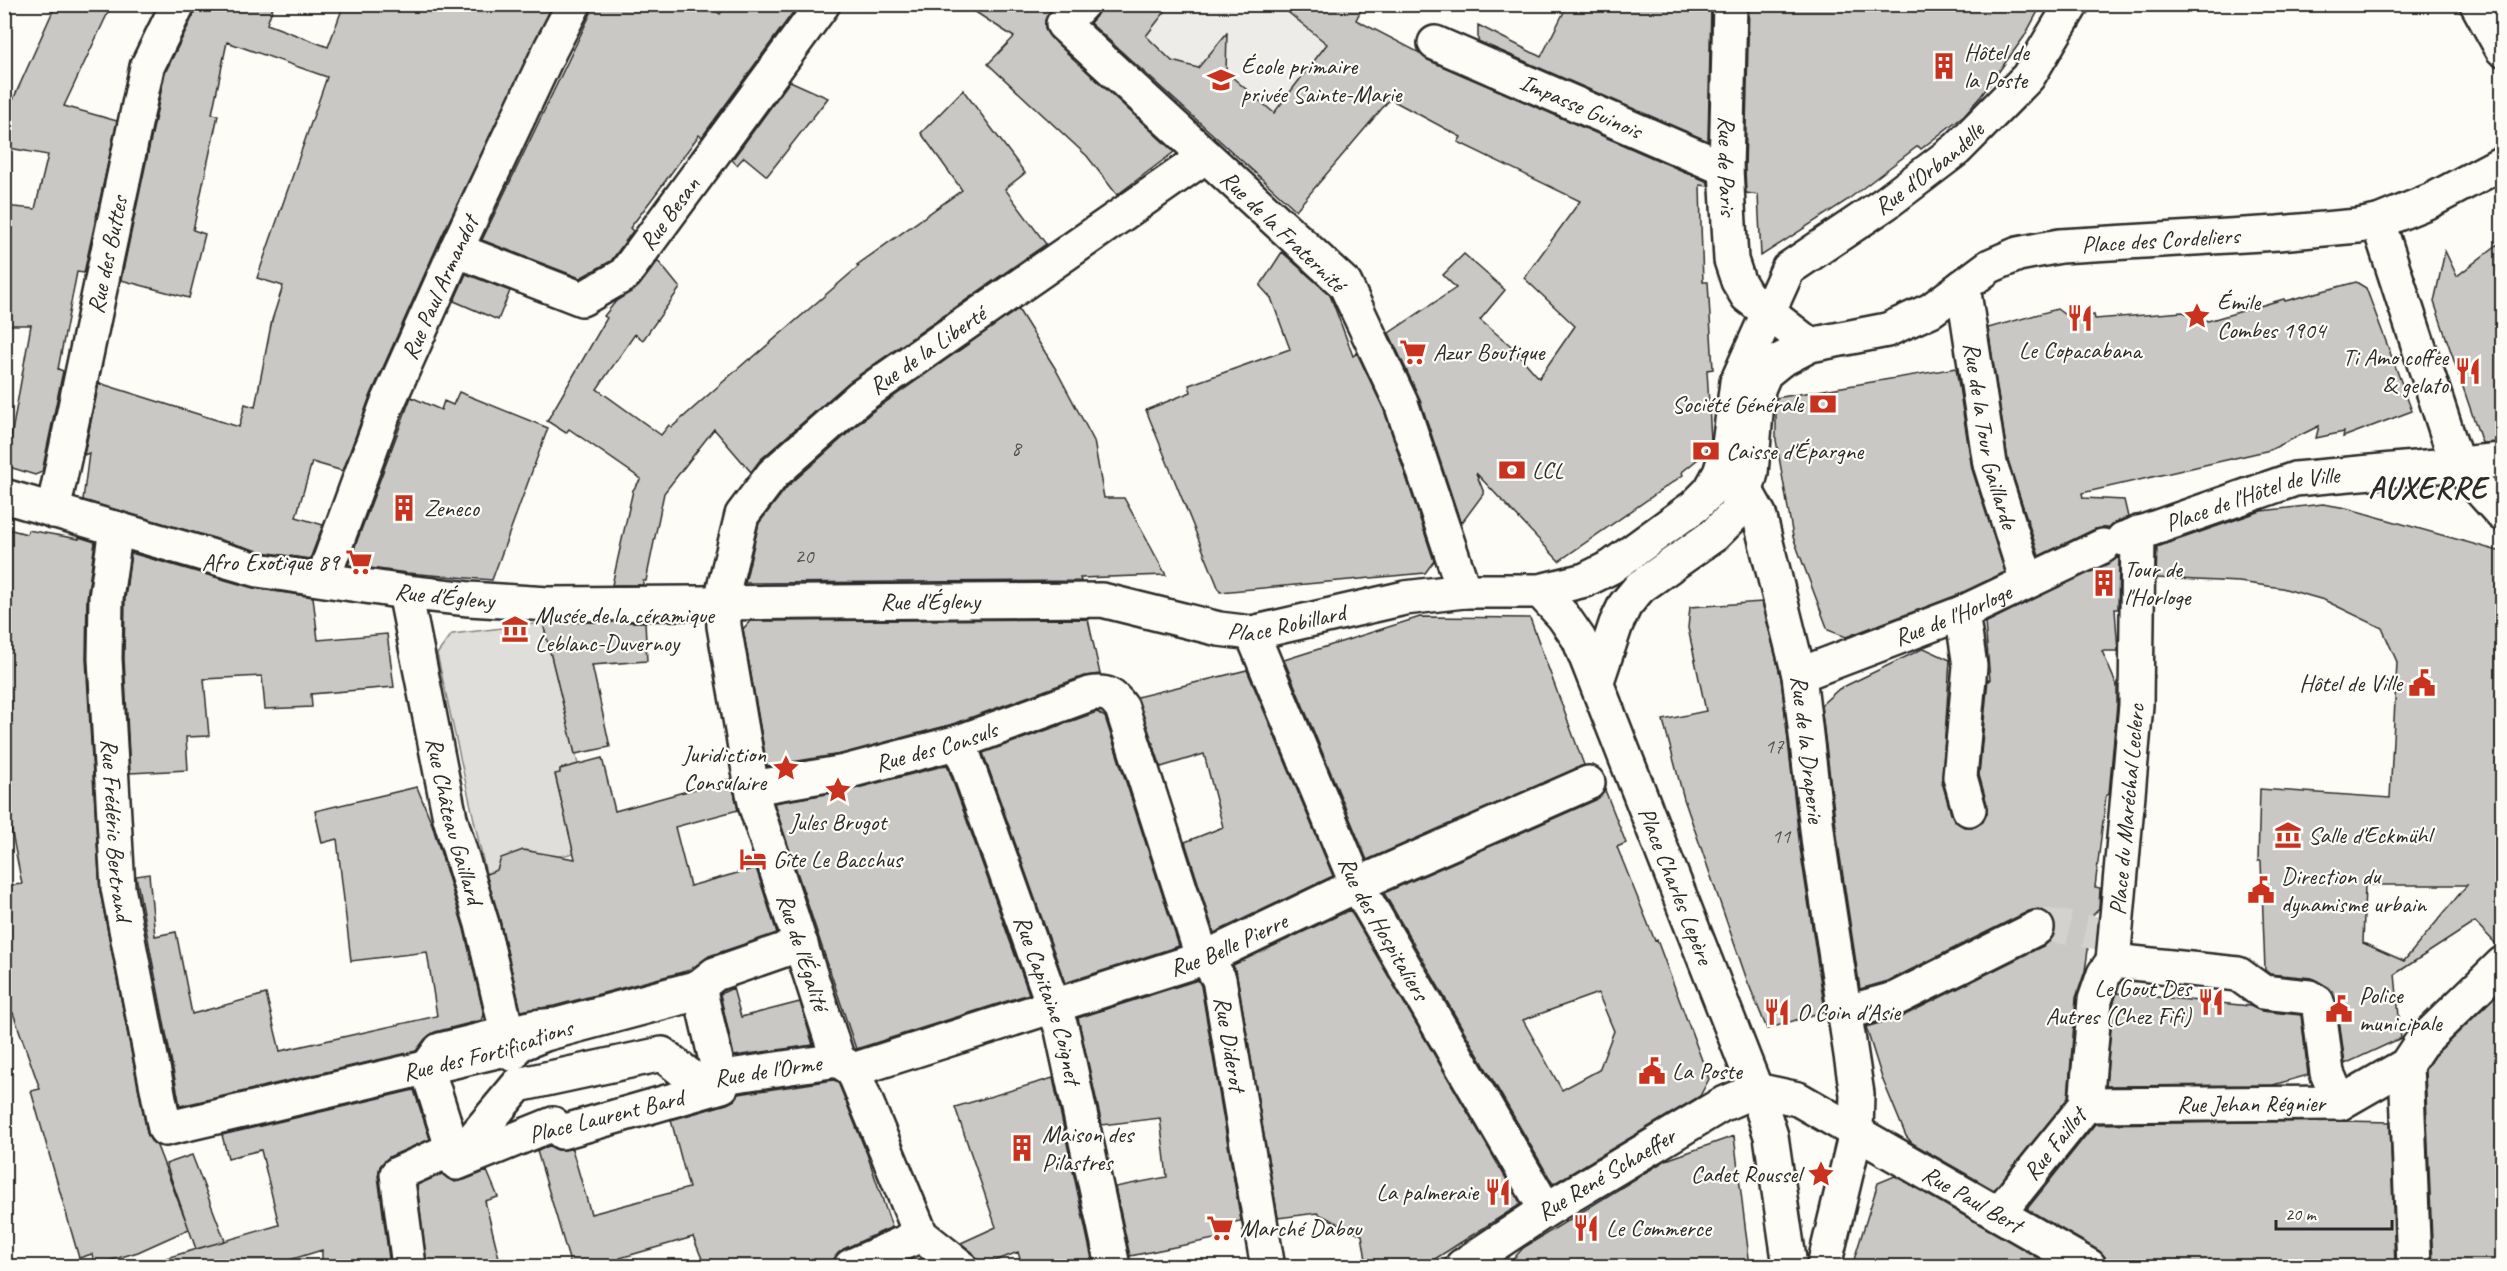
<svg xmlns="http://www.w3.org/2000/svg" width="2507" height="1271" font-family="Caveat,sans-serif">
  <rect width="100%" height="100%" fill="#fdfcf7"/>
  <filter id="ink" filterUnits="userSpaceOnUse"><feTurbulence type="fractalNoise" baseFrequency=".0167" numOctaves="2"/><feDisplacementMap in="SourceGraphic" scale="12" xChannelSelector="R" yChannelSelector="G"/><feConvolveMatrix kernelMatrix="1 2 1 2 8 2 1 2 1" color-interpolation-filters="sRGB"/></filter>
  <g filter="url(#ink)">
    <path fill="#edece8" d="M1109,5H1364L1234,162L1095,36L1094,24Z"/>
    <path fill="#dfdeda" stroke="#858482" stroke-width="1.5" d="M543,623L578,764L560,769V773L555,775L574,853L537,862L531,851L526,850L502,870L486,874L437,654L452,634Z"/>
    <path fill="#c9c8c4" stroke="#2b2b2b" stroke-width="1.5" fill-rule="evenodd" d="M56,4H112L64,106L117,121L84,273L77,272L58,369L63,371L42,472L35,475L6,466L31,325H4V206L35,209L48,155L4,147V100L12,102Z
      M196,4H274L267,24L328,47L344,4H553L439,242L369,399L343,471L312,462L296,517L323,525L310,559L262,552L83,500L89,453L84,455L99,383L239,427L245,404L255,407L272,320L283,286L257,278L327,77L227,42L212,114L218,115L193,230L205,234L189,298L121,280L165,73L195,12Z
      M593,4H706L720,14L727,4H799L702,137L699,135L658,191L630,228L633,231L611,261L580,278L482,240L591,13Z
      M963,4H1056L1045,20V29L1050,37L1174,152L1117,195L1087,156L988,64L1014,37Z
      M1100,4H1171L1146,36L1172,61L1198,68L1227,33L1226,72L1274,113L1327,44L1278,4H1364L1356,20L1420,53L1428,60L1708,182V186L1700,185L1701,225L1703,282H1708L1713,369L1707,370L1711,440L1703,455L1682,472L1683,475L1559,561L1476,473L1484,493L1461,524L1419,397L1389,333L1456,288L1443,275L1464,254L1505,290L1480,320L1510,345L1539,378L1575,326L1524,278L1580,201L1458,142L1461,137L1390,99L1296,210L1090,23L1096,16Z
      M1568,4H1711L1708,141L1478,41V25L1541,57Z
      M1749,4H2042L2024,37L1981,96L1964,115L1921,149L1918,146L1846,201L1761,256L1758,195L1746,193L1745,169Z
      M790,81L828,98L767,176L744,157L737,165L732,160Z
      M963,90L1025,173L1005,189L1046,244L849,382L760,460L751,472L714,429L664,493L646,581H643V585H612L633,490L641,479L569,429L566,433L547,421L607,318L604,316L616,301L639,286L658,261L680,288L643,340L635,334L597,389L661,435L669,425L672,427L749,359L750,360L859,266L857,265L962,190L921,133Z
      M2502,241V442L2482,443L2434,302L2445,251L2457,276Z
      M1282,252L1330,295L1353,356L1357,353L1384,410L1434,561L1425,573L1220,592L1146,410L1191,392L1189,385L1290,349L1271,298L1260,286Z
      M466,274L510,291L498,320L454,301Z
      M2356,282L2366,288L2412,411L2343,437L2344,432L2316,438L2319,426L2270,450L2082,493L2083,498L2124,500L2128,517L2116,522L2108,528L2095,529L2039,556L2008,460L1988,328L2057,309L2072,320L2094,315L2095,319L2183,312L2208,321L2284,299L2285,301Z
      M1018,309L1055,368L1094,441L1104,498H1124L1166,575L1080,578L1081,581L745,583L759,523L787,487L872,412Z
      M1956,368L1972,469L2005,572L1955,596L1846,637L1828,630L1793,537L1776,440V398Z
      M459,392L548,428L492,580L407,573L348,565L411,397L441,410L444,401L453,405Z
      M2323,504L2346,508L2502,552V946H2498L2475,922L2395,974L2401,1038L2345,1064L2337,1004L2328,987L2312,978L2270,974L2265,970L2261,861H2258L2260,789L2390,798L2397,662L2382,628L2324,600L2282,588L2239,582L2156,578L2157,547L2261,511ZM2365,885H2467L2404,961L2363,943Z
      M4,528L27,534L28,530L79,539V537L95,542L87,598L86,659L100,891L147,1133L151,1141L157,1146L189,1229L138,1252L95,1265L92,1254L79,1258L31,1091L40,1089L13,1013L4,1015V886L22,884L10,823L4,824Z
      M131,553L253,588L313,597L318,640L387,634L394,687L311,694L312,707L265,709L262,676L204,679L209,736L186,737L188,770L130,773L124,659L125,599Z
      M2119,557L2118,609H2115L2118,651H2102L2117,686V704L2109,794L2106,796L2095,887L2100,888L2099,909L2093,915L2085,971L2076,998L2068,1098L1994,1190L1912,1143L1906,1136L1882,1078L1866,1027L1903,1016L2045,945L2053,938L2056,929L2054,920L2047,912L2038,909L2029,911L1888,981L1860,989L1838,843L1821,705L1839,689L1924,648L1950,660L1942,782L1951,814L1956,822L1964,827H1975L1983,822L1987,813V804L1979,775L1988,679L1990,680L1985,623Z
      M1762,602L1781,678L1800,848L1825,1011L1767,1029L1747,980L1684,799L1663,720L1706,711L1688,628L1690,607Z
      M1420,617L1530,618L1584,765L1367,860L1284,660Z
      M1088,619L1100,674L1084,676L953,724L841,754L767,766L743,629L750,621Z
      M603,622H645L647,661L592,665L610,747L575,754L543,623Z
      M1247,670L1333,876L1214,933L1185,842L1223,827L1204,754L1161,767L1137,697Z
      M1097,712L1105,717L1179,946L1065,983L983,753Z
      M602,758L615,811L731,779L738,810L675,827L690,886L756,868L777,933L709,956L690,970L554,1006L521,1011L500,920L486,874L497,870L501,858L523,850L575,859L555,774L560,773V769Z
      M947,765L1029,994L856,1049L774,803L850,790Z
      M417,787L432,824L464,929L484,1015L482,1020L435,1032L425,1039L416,1051L180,1106L136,876L149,874L155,936L176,932L192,1014L266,994L280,1051L437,1016L427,952L351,961L337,839L322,843L315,811Z
      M1605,790L1626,843L1617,847L1655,941L1657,940L1709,1079L1700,1096L1553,1184L1384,893L1596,800ZM1598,993L1614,1031L1599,1070L1562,1090L1523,1020Z
      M1350,910L1521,1204L1424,1266H1367L1362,1235L1317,1213L1278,1218L1237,976L1233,965Z
      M1198,980L1201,986L1241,1221L1229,1223V1236L1130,1256L1115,1187L1167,1177L1160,1118L1102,1125L1078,1018Z
      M733,988L741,1017L800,1002L813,1045L734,1056L720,994Z
      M2502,990V1208H2500L2499,1259L2496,1258L2495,1266H2433L2425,1070L2434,1056Z
      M2117,993L2250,1006L2261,1011L2301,1015L2308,1075L2273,1085L2106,1086L2113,1004Z
      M1053,1078L1093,1264L1082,1266H1022L1018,1252L982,1266L972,1252L961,1243L996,1227L955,1107Z
      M834,1080L838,1082L867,1154L892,1227L843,1249L834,1259L819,1266H705L693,1237L620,1258L623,1266H571L537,1151L549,1146L558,1150L572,1149L591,1214L689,1188L671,1120L727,1104L735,1100L739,1094Z
      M414,1090L430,1139L389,1157L380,1166L378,1176L390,1266H322V1250L270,1266H168L166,1258L279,1225L261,1150L228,1158L222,1135Z
      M2344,1121L2390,1122L2395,1266H2108L2105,1257L2098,1250L2027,1209L2095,1124Z
      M1734,1136L1750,1266H1507L1523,1248L1666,1160Z
      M192,1155L225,1241L196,1249L166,1164Z
      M487,1171L498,1197L485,1201L501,1266H427L417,1185L442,1174L455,1182L464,1180Z
      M1895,1176L2052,1266H1852L1878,1183Z"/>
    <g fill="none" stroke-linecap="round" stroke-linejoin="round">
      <path stroke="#d3d2ce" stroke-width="33" stroke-dasharray="33 16" stroke-linecap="butt" d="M2037,928L2048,925L2116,936"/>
      <defs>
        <g id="minor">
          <path d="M1082,4L1063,24L1345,284L1401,403L1464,591"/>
          <path id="s1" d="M1730,4L1726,169L1731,260L1738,281L1747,296L1810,345"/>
          <path d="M2477,4L2502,49"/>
          <path id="s2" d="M1435,43L1726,169"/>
          <path d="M2378,222L2457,464L2502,514"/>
          <path id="s3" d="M456,250L582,299L624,275L823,4"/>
          <path id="s4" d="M1963,286L1990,464L2027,581"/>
          <path id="s5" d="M1746,491L1759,514L1799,675L1819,846L1857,1094L1856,1132L1824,1266"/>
          <path id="s6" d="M4,496L258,570L405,592L469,599L548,604L1102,600L1219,629L1252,633L1405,598L1464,591H1540L1585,580L1611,567L1695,506L1710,491L1720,473L1729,445L1737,382L1788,269L1886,203L1957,149L2028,77L2072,4"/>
          <path id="s7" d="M53,511L147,67L178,4"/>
          <path id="s8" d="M116,528L106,598L105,659L118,888L165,1129L510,1048L545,1034L687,996L715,974L801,944"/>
          <path id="s9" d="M2123,539L2295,479L2502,460"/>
          <path id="s10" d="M323,579L386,407L456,250L551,48L574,4"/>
          <path id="s11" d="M1540,591L1563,616L1579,639L1756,1090L1771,1136L1790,1266"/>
          <path id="s12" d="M405,592L450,818L482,924L512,1054"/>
          <path d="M1962,613L1970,666L1960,777L1969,809"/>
          <path id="s13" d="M1252,633L1357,885L1546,1210"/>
          <path id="s14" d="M1799,675L1962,613L2103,546"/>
          <path id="s15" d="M1597,681L1616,624L1625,605L1640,587L1714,535L1734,515L1746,491L1751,473L1758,389L1765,373L1781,360L1810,345L1887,330L1931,310L1990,266L2018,254L2060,246L2278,233L2358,226L2378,222L2432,200L2502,163"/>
          <path id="s16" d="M959,742L1062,1030L1113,1266"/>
          <path id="s17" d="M752,788L845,772L959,742L1090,694C1106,691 1113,695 1122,708L1198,944L1219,979L1267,1262"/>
          <path id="s18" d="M2113,961L2136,705L2138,533"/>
          <path d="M2113,961L2238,974L2263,992L2309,997L2317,1002L2319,1009L2327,1073L2340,1103"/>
          <path d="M699,987L722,1086L562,1132L553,1124L457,1163L427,1068L440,1050L534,1027L557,1025Z"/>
          <path d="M1844,1013L1895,999L2037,928"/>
          <path d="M2406,1065L2414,1266"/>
          <path id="s19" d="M853,1070L1207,957L1372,878L1588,783"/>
          <path id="s20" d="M1756,1090L1798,1099L2089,1266"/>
          <path id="s21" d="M2086,1105L2340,1103L2406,1065L2420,1044L2502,964"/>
          <path id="s22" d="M1998,1214L2086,1105L2095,1000L2104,974L2113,961"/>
          <path id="s23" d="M409,1266L397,1174L472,1140L518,1085L662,1054L696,1081L838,1060"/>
          <path d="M851,1266L921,1235"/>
          <path id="s24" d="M960,1266L921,1235L853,1070L838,1060L756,807L752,788L724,626L723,602L724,588L742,515L773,474L860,397L1206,156"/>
          <path id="s25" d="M1462,1266L1546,1210L1721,1105L1756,1090"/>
        </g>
      </defs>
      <use href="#minor" stroke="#2b2b2b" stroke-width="38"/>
      <use href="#minor" stroke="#fdfcf7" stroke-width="33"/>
    </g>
  </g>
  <defs>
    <symbol id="building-bare" viewBox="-9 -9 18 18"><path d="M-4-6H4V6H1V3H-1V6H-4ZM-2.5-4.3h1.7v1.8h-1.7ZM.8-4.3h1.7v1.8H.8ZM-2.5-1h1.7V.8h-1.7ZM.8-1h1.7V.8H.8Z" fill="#c8321e" stroke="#fdfcf7" stroke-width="2.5" paint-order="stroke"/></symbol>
    <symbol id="school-bare" viewBox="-9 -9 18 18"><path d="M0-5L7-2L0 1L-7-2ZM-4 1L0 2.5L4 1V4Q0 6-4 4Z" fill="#c8321e" stroke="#fdfcf7" stroke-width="2.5" paint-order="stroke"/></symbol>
    <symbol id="sight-bare" viewBox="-9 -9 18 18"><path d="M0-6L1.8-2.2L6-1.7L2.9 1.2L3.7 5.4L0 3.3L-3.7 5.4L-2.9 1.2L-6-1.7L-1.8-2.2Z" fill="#c8321e" stroke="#fdfcf7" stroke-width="2.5" paint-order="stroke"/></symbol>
    <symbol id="restaurant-bare" viewBox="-9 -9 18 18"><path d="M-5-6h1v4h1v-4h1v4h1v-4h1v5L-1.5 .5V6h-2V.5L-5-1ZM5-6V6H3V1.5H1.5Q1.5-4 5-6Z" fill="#c8321e" stroke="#fdfcf7" stroke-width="2.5" paint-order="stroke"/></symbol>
    <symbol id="supermarket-bare" viewBox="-9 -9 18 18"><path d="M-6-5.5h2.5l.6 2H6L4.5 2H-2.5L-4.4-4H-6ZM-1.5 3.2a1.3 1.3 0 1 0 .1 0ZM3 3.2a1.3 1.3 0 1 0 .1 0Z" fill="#c8321e" stroke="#fdfcf7" stroke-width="2.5" paint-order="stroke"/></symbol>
    <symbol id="bank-bare" viewBox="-9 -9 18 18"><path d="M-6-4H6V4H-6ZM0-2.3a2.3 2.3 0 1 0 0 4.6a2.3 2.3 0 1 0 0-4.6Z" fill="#c8321e" stroke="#fdfcf7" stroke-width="2.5" paint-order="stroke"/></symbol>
    <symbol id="museum-bare" viewBox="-9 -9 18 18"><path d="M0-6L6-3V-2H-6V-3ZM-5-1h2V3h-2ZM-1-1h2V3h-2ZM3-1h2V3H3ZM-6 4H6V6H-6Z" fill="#c8321e" stroke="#fdfcf7" stroke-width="2.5" paint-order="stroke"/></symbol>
    <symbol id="civic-bare" viewBox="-9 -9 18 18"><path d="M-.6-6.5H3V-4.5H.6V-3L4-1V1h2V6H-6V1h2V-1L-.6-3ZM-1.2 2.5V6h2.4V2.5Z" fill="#c8321e" stroke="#fdfcf7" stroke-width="2.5" paint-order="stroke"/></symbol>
    <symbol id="hotel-bare" viewBox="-9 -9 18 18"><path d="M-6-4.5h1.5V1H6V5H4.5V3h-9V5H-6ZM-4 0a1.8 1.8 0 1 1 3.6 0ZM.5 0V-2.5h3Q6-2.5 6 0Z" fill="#c8321e" stroke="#fdfcf7" stroke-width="2.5" paint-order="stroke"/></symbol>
  </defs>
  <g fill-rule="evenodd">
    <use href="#building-bare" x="1925" y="47" width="38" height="38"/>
    <use href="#school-bare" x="1202" y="61" width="38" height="38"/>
    <use href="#sight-bare" x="2178" y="297" width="38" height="38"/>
    <use href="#restaurant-bare" x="2061" y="299" width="38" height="38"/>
    <use href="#supermarket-bare" x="1394" y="333" width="38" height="38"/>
    <use href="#restaurant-bare" x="2449" y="352" width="38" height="38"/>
    <use href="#bank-bare" x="1804" y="385" width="38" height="38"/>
    <use href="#bank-bare" x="1687" y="432" width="38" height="38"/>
    <use href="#bank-bare" x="1493" y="451" width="38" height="38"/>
    <use href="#building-bare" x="385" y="489" width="38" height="38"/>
    <use href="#supermarket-bare" x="340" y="543" width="38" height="38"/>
    <use href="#building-bare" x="2085" y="564" width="38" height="38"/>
    <use href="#museum-bare" x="496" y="610" width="38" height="38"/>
    <use href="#civic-bare" x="2403" y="664" width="38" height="38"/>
    <use href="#sight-bare" x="767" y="749" width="38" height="38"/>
    <use href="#sight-bare" x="819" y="771" width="38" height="38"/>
    <use href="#museum-bare" x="2269" y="816" width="38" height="38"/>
    <use href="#hotel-bare" x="734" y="840" width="38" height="38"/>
    <use href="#civic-bare" x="2242" y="871" width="38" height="38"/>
    <use href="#restaurant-bare" x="2192" y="983" width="38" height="38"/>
    <use href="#civic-bare" x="2320" y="990" width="38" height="38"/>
    <use href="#restaurant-bare" x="1758" y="993" width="38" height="38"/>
    <use href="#civic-bare" x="1633" y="1052" width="38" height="38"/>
    <use href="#building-bare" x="1003" y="1129" width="38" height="38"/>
    <use href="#sight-bare" x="1802" y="1155" width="38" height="38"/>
    <use href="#restaurant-bare" x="1479" y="1173" width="38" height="38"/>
    <use href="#supermarket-bare" x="1201" y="1209" width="38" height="38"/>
    <use href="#restaurant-bare" x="1567" y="1209" width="38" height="38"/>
  </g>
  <g text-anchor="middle" stroke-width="4.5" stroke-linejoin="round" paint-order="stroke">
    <g font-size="21" fill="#525251">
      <text x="1016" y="455">8</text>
      <text x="804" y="563">20</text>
      <text x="1774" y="753">17</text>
      <text x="1781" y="843">11</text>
    </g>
    <g font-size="24" fill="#2b2b2b" stroke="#fdfcf7" text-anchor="start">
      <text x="1964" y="60">Hôtel de<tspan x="1964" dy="28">la Poste</tspan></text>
      <text x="1241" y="74">École primaire<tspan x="1241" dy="28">privée Sainte-Marie</tspan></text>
      <text x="2217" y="310">Émile<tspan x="2217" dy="28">Combes 1904</tspan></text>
      <text x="2080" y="358" text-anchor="middle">Le Copacabana</text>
      <text x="1433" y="360">Azur Boutique</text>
      <text x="2448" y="365" text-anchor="end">Ti Amo coffee<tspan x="2448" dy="28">&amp; gelato</tspan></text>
      <text x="1803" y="412" text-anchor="end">Société Générale</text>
      <text x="1726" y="459">Caisse d'Épargne</text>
      <text x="1532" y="478">LCL</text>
      <text x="424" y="516">Zeneco</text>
      <text x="339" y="570" text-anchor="end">Afro Exotique 89</text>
      <text x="2124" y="577">Tour de<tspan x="2124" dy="28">l'Horloge</tspan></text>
      <text x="535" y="623">Musée de la céramique<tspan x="535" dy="28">Leblanc-Duvernoy</tspan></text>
      <text x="2402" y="691" text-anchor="end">Hôtel de Ville</text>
      <text x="766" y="762" text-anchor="end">Juridiction<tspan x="766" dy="28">Consulaire</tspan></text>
      <text x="838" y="830" text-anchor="middle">Jules Brugot</text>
      <text x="2308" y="843">Salle d'Eckmühl</text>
      <text x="773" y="867">Gîte Le Bacchus</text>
      <text x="2281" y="884">Direction du<tspan x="2281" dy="28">dynamisme urbain</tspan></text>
      <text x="2191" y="996" text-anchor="end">Le Gout Des<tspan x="2191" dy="28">Autres (Chez Fifi)</tspan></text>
      <text x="2359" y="1003">Police<tspan x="2359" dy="28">municipale</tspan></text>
      <text x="1797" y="1020">O Coin d'Asie</text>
      <text x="1672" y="1079">La Poste</text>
      <text x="1042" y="1142">Maison des<tspan x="1042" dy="28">Pilastres</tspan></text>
      <text x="1801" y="1182" text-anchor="end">Cadet Roussel</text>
      <text x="1478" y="1200" text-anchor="end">La palmeraie</text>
      <text x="1240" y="1236">Marché Dabou</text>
      <text x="1606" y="1236">Le Commerce</text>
    </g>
    <g font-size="24" fill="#2b2b2b" stroke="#fdfcf7">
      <text dy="8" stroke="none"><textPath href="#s2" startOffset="159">Impasse Guinois</textPath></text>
      <text dy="8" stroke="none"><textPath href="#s1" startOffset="162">Rue de Paris</textPath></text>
      <text dy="8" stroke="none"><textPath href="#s6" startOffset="2168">Rue d'Orbandelle</textPath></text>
      <text dy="8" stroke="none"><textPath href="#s3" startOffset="260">Rue Besan</textPath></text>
      <text transform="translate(1283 231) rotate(44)" y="8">Rue de la Fraternité</text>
      <text dy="8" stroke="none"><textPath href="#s15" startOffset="798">Place des Cordeliers</textPath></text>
      <text dy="8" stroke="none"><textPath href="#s7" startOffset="262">Rue des Buttes</textPath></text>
      <text dy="8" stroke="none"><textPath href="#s10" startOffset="314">Rue Paul Armandot</textPath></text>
      <text dy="8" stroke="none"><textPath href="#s24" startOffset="1059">Rue de la Liberté</textPath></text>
      <text dy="8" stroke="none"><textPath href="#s4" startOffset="152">Rue de la Tour Gaillarde</textPath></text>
      <text dy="8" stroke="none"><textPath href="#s9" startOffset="136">Place de l'Hôtel de Ville</textPath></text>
      <text dy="8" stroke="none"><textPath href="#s6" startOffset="453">Rue d'Égleny</textPath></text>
      <text dy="8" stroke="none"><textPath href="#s6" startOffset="939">Rue d'Égleny</textPath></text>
      <text dy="8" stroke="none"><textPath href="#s14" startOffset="165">Rue de l'Horloge</textPath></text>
      <text dy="8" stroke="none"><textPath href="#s6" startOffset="1300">Place Robillard</textPath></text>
      <text dy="8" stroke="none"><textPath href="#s17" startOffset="189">Rue des Consuls</textPath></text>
      <text dy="8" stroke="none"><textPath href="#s5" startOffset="267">Rue de la Draperie</textPath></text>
      <text dy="8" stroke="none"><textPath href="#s18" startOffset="152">Place du Maréchal Leclerc</textPath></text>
      <text dy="8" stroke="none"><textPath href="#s12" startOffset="234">Rue Château Gaillard</textPath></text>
      <text dy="8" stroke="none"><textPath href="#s8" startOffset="303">Rue Frédéric Bertrand</textPath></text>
      <text dy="8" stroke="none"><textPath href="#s11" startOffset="327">Place Charles Lepère</textPath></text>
      <text dy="8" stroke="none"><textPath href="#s13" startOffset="324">Rue des Hospitaliers</textPath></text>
      <text dy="8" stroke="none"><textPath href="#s19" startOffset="396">Rue Belle Pierre</textPath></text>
      <text transform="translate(803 952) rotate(72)" y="8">Rue de l'Égalité</text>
      <text dy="8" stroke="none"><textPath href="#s16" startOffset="273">Rue Capitaine Coignet</textPath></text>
      <text dy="8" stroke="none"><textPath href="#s17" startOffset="744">Rue Diderot</textPath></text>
      <text dy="8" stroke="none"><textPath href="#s8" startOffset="939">Rue des Fortifications</textPath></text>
      <text dy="8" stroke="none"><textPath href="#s23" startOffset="510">Rue de l'Orme</textPath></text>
      <text dy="8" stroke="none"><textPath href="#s21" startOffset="165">Rue Jehan Régnier</textPath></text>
      <text transform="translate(606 1116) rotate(-14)" y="8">Place Laurent Bard</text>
      <text dy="8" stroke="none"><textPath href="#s22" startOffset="90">Rue Faillot</textPath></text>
      <text dy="8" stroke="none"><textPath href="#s25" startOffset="171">Rue René Schaeffer</textPath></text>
      <text dy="8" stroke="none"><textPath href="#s20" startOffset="244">Rue Paul Bert</textPath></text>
    </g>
    <g font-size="30" font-weight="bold" letter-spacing="1.5" fill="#2b2b2b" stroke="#fdfcf7">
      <text x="2428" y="498">AUXERRE</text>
    </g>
  </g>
  <rect width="2507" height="1271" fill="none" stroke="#fdfcf7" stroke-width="24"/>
  <rect x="12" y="12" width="2483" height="1247" fill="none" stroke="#2b2b2b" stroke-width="2" filter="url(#ink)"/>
  <path d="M2276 1220v9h116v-9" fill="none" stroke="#2b2b2b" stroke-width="3"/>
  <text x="2285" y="1220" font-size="18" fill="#2b2b2b" stroke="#fdfcf7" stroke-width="4.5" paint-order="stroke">20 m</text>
</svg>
